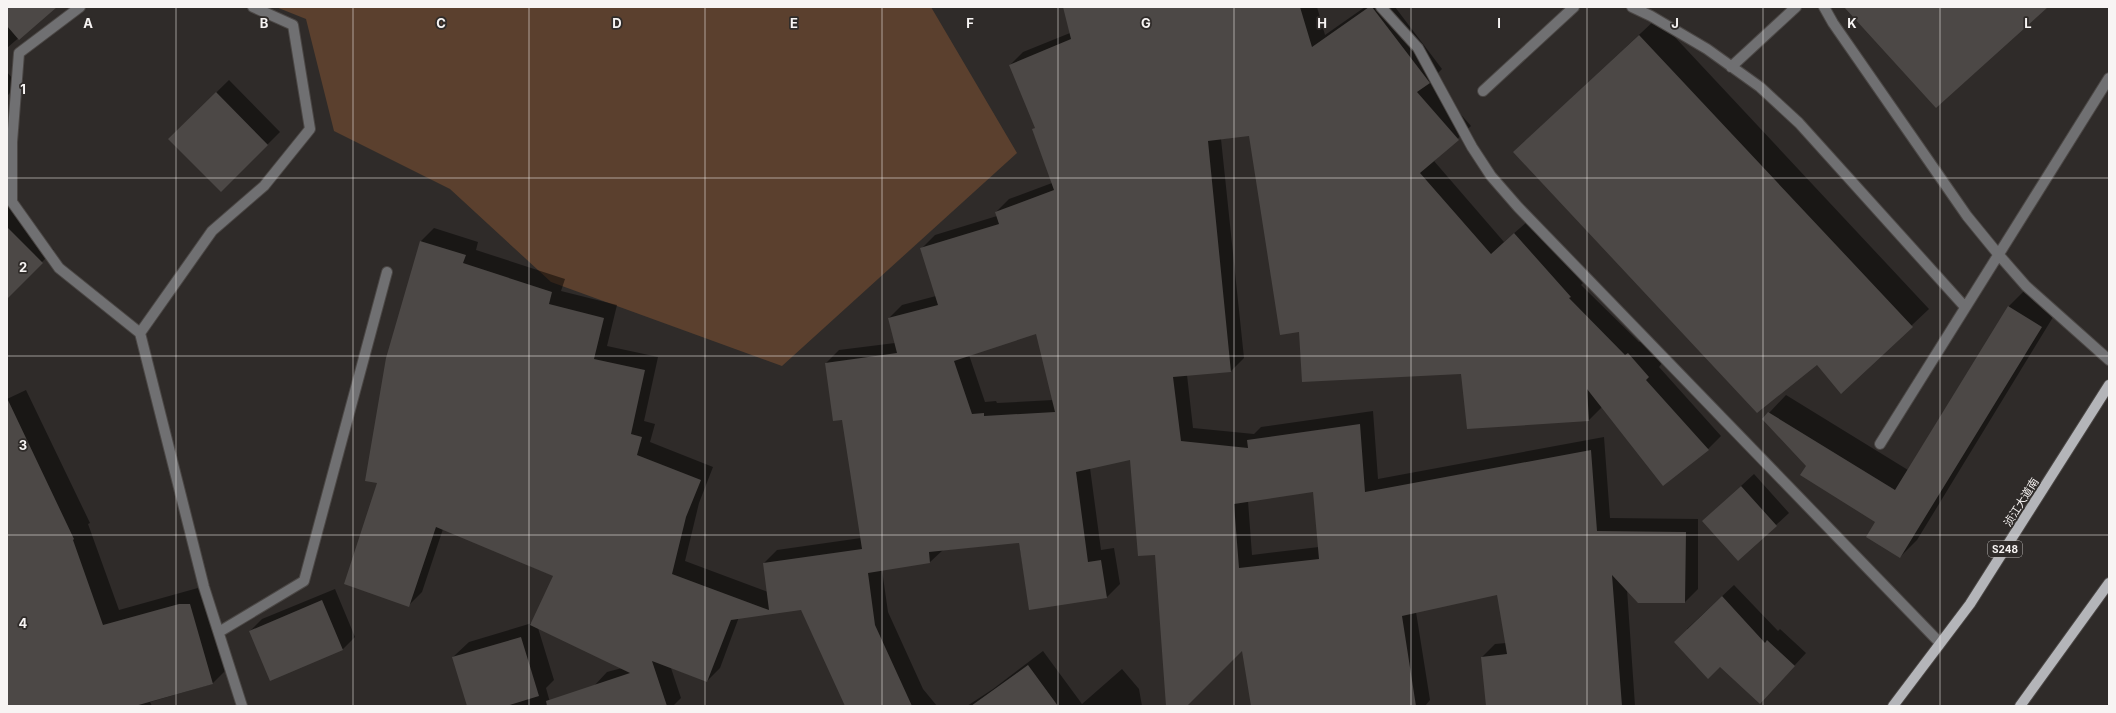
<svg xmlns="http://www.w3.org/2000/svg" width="2116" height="713" font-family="Inter,'Noto Sans SC',sans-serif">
  <rect width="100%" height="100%" fill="#2f2b29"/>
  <path fill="#5b402e" d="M276,7H931L1017,153L782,366L551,282L450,189L334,131L306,19Z"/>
  <path fill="#0007" fill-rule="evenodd" d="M7,7H54L7,48Z
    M1064,7H1317L1325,35L1365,7H1395L1442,69L1431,80L1471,126L1434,161L1504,242L1528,221L1583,283L1581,285L1639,342L1641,341L1662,363L1659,367L1721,436L1708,449L1602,407L1589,420L1462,373L1300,331L1250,135L1221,139L1244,358L1231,371L1187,375L1193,428L1254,434L1261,427L1373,411L1378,479L1604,437L1610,518L1698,519V589L1685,602H1638L1627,589L1635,706H1487L1482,657L1495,644L1506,643L1498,594L1416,612L1430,700L1425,706H1252L1243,649L1186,706H1167L1156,554L1130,459L1090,468L1101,550L1114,548L1120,584L1107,597L1030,609L1019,542L943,550L930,562L882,570L888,612L923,689L937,706H846L801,609L739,617L720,668L707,681L671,668L681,698L673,706H601L594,686L607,672L622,668L538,628L554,680L546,688L551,706H468L453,657L469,642L532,623L554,576L443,529L422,592L409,605L378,483L421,241L434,228L478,242L476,250L565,279L561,291L617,305L607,346L658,357L644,421L655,424L650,442L713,467L699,503L685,561L768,592L764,563L777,550L861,538L843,419L826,363L839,350L895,343L889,318L902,305L936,296L922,248L935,235L997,216L996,212L1009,199L1052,183L1033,130L1036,127L1010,65L1023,52L1070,33ZM1037,333L1053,400L997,403L996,401L985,402L969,355ZM1314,491L1319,547L1252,555L1248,501Z
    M1657,18L1929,309L1841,392L1817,364L1532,135Z
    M7,72L18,85L7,96Z
    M229,80L280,132L221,191L169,139Z
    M7,202L54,250L7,297Z
    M2026,289L2058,309L1917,540L1900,557L1877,522L1808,465L1769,413L1786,395L1908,470L2009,306Z
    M26,390L90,523L88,524L119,610L205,586L228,668L212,684L150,702L152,706H7V399Z
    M1754,474L1789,513L1738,560L1716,509Z
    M1734,585L1778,631L1780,629L1806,653L1772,690L1720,665L1687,629Z
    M335,589L355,637L343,649L270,679L250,631L262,619Z
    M1043,651L1082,704L1122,669L1139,689L1142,706H967L993,689Z"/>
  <path fill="#4c4846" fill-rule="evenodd" d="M7,7H57L19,40L7,26Z
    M1063,7H1300L1312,47L1369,7H1372L1430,83L1417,92L1459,140L1420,173L1491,254L1514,233L1571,297L1569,298L1625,355L1628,353L1649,377L1646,380L1709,450L1663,486L1587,389L1589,421L1467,429L1461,374L1302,382L1299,332L1280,335L1249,136L1208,141L1231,372L1173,377L1181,441L1248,448L1247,440L1360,424L1365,492L1591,450L1597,531L1686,532L1685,603H1638L1612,575L1622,706H1486L1481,657L1507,654L1497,595L1402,616L1416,706H1251L1242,651L1187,706H1166L1155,555L1138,556L1130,460L1076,472L1088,562L1101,560L1107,598L1029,610L1019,543L929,552L930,563L868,573L875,625L912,706H845L801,610L731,620L707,682L652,661L667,706H547L546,701L630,673L530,625L553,576L436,527L409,607L344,584L377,483L365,481L386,358L420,241L466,255L463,263L552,292L549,304L604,318L594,359L645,370L631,434L642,437L637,455L701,480L686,517L672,574L769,610L763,563L862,549L842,420L833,421L825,363L897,353L888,318L938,305L920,248L999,224L995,212L1054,190L1032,129L1035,128L1009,65L1071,39ZM1036,334L1055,412L984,416V413L972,414L954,361ZM1313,492L1319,559L1239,568L1234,504Z
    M1844,7H2048L1936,108Z
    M1639,35L1913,327L1841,394L1817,365L1757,413L1513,152Z
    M216,92L268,145L221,192L168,139Z
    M7,227L43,263L7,299Z
    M2008,306L2042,327L1900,558L1866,537L1875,522L1800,475L1806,466L1762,419L1768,412L1895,490Z
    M7,398L74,539L73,540L103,625L179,604H190L213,684L135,706H7Z
    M1741,486L1777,526L1738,561L1702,521Z
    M1722,596L1765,643L1767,640L1795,666L1760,704L1720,667L1708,679L1674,642Z
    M322,600L343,650L270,681L249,631Z
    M521,637L539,696L506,706H467L452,657Z
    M1028,665L1058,706H971Z"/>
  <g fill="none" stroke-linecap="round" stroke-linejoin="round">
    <defs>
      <path id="service" d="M1632,7L1651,16L1707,49L1760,87L1799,123L1965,307
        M1824,7L1833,23L1967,216L1998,254L2026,286L2109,360
        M1731,67L1796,7
        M1483,91L1574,7
        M1880,444L2109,78"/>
      <path id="minor" d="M80,7L19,53L12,142V202L59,268L140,333L204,587L242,706
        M1381,7L1418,48L1472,147L1491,176L1518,207L1940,643
        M140,333L212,231L264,186L310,129L293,25L253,7
        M219,632L304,581L387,272"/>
      <path id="primary" d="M1893,706L1970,604L2109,385
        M2020,706L2109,583"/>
    </defs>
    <use href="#service" stroke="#4b4745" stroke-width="12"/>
    <use href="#minor" stroke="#4b4745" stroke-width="12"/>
    <use href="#primary" stroke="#4b4745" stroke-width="12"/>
    <use href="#service" stroke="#707072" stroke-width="10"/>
    <use href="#minor" stroke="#707072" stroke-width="10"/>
    <use href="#primary" stroke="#b4b5b9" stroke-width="10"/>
  </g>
  <path fill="none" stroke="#f7f4f3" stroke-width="1" stroke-opacity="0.55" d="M176,7V706M353,7V706M529,7V706M705,7V706M882,7V706M1058,7V706M1234,7V706M1411,7V706M1587,7V706M1763,7V706M1940,7V706M7,178H2109M7,356H2109M7,535H2109"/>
  <g text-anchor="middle" stroke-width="3.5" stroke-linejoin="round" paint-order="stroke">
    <rect fill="#2f2b29" stroke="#bbb8b6" stroke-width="1" x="1988" y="541" width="34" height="16" rx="3"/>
    <g font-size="10" font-weight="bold" fill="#f7f4f3">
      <text x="2005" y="553">S248</text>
    </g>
    <g font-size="11" fill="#f7f4f3" stroke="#2f2b29">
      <text transform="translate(2021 502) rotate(-58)" y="4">浈江大道南</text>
    </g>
  </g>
  <g font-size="13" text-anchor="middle" font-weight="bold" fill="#f7f4f3" stroke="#2f2b29" stroke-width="3.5" stroke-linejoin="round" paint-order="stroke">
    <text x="88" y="28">A</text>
    <text x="264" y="28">B</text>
    <text x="441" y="28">C</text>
    <text x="617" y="28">D</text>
    <text x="794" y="28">E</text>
    <text x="970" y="28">F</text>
    <text x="1146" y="28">G</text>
    <text x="1322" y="28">H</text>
    <text x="1499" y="28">I</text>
    <text x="1675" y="28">J</text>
    <text x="1852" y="28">K</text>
    <text x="2028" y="28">L</text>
    <text x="23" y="94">1</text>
    <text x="23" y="272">2</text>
    <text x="23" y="450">3</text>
    <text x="23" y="628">4</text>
  </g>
  <rect width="2116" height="713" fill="none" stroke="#f7f4f3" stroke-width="16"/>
</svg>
